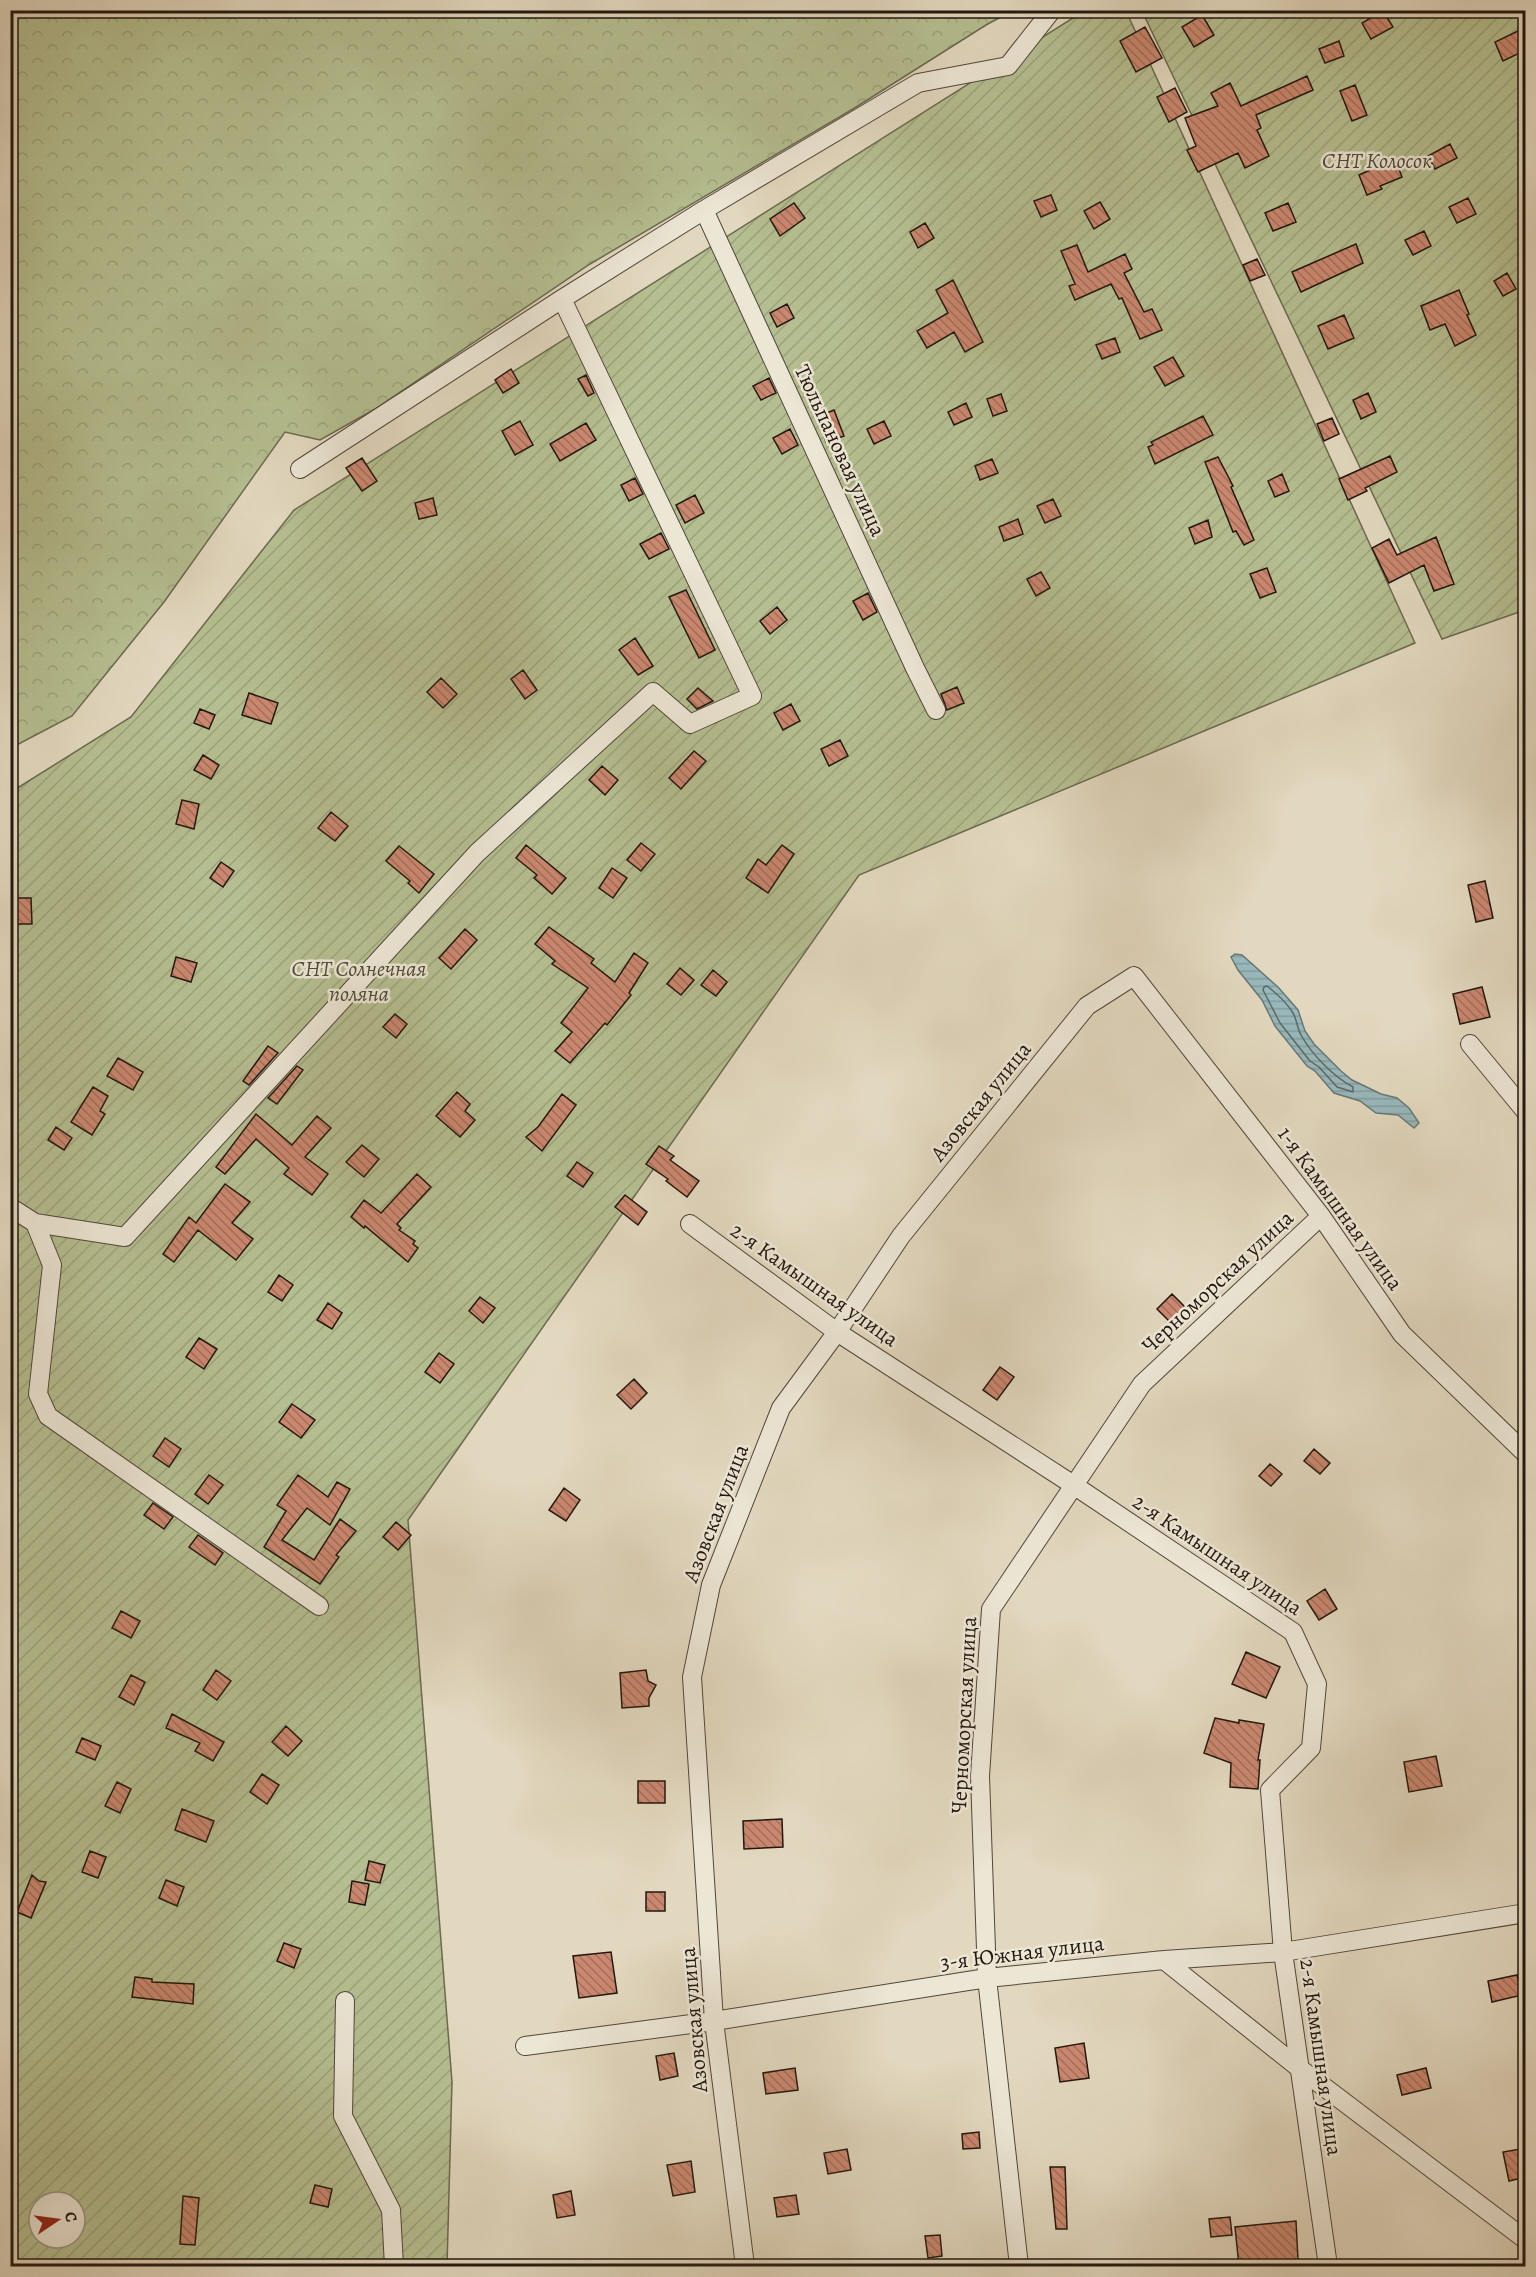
<svg xmlns="http://www.w3.org/2000/svg" width="1536" height="2277" font-family="Alegreya,serif">
  <defs>
    <pattern id="forest-crowns" width="20" height="18" patternUnits="userSpaceOnUse" patternTransform="scale(1.5)"><rect width="20" height="18" fill="#b5be90"/><path d="M2 6a3 3 0 1 1 6 0M12 15a3 3 0 1 1 6 0" fill="none" stroke="#9ba37b"/></pattern>
    <pattern id="garden-furrows" width="10" height="10" patternUnits="userSpaceOnUse" patternTransform="scale(1.5)"><rect width="10" height="10" fill="#b5be90"/><path d="M-1 1l2-2M0 10L10 0M9 11l2-2" fill="none" stroke="#9ba37b"/></pattern>
    <pattern id="water-rules" width="6" height="5" patternUnits="userSpaceOnUse" patternTransform="scale(1.5)"><rect width="6" height="5" fill="#98b8bb"/><path d="M0 2.5h6" fill="none" stroke="#839da0"/></pattern>
    <pattern id="building-back-hatch" width="6" height="6" patternUnits="userSpaceOnUse" patternTransform="scale(1.5)"><rect width="6" height="6" fill="#cb8870"/><path d="M-1 5l2 2M0 0l6 6M5-1l2 2" fill="none" stroke="#a46e5a"/></pattern>
  </defs>
  <rect width="100%" height="100%" fill="#e2d8bf"/>
  <filter id="stains"><feTurbulence type="fractalNoise" baseFrequency=".00333" numOctaves="4"/><feColorMatrix values="0 0 0 0 .2 0 0 0 0 .09 0 0 0 0 .02 0 0 0 .5 -.17"/></filter>
  <radialGradient id="worn" r=".72"><stop offset=".6" stop-color="#630" stop-opacity="0"/><stop offset="1" stop-color="#630" stop-opacity=".3"/></radialGradient>
  <path fill="url(#forest-crowns)" stroke="#6b6a50" stroke-width="1.5" d="M11,10H1012V11L986,25L853,109L590,264L375,409L320,440L285,432L164,602L72,716L11,748Z"/>
  <path fill="url(#garden-furrows)" stroke="#6b6a50" stroke-width="1.5" fill-rule="evenodd" d="M1084,11H1126L1415,643L859,875L408,1520L452,2082L447,2266H11V792L131,717L294,510ZM39,2202H75V2238H39Z
    M1142,11H1525V610L1442,639Z"/>
  <path fill="url(#water-rules)" stroke="#687876" stroke-width="1.5" d="M1235,954L1242,955L1278,987L1298,1010L1305,1031L1314,1044L1341,1071L1352,1080L1381,1094L1397,1098L1409,1108L1419,1123L1414,1128L1398,1115L1376,1113L1360,1101L1334,1093L1315,1071L1307,1066L1275,1026L1262,1000L1238,970L1231,957Z"/>
  <g fill="none" stroke-linecap="round" stroke-linejoin="round">
    <path stroke="#5c6865" stroke-width="1.5" d="M1264,987L1267,986C1276,993 1287,1003 1293,1013C1297,1020 1297,1028 1301,1035C1312,1055 1334,1077 1353,1087V1092L1337,1087L1319,1067L1310,1061L1280,1023L1263,990Z"/>
  </g>
  <path fill="url(#building-back-hatch)" stroke="#21170f" stroke-width="1.5" d="M1383,11L1393,27L1371,39L1362,23Z
    M1202,15L1214,35L1194,47L1182,27Z
    M1145,27L1162,58L1136,72L1120,41Z
    M1520,30L1526,41V50L1503,61L1495,42Z
    M1339,41L1344,56L1325,63L1319,49Z
    M1307,76L1313,90L1256,115L1261,128L1257,130L1269,156L1245,168L1238,153L1198,172L1187,150L1196,146L1185,118L1218,106L1211,93L1230,83L1241,106Z
    M1355,85L1367,115L1352,121L1340,91Z
    M1175,88L1187,112L1169,122L1157,97Z
    M1450,144L1457,158L1435,169L1428,156Z
    M1395,159L1402,177L1380,186L1382,189L1367,195L1359,175Z
    M1051,195L1057,210L1041,217L1034,201Z
    M1468,198L1476,214L1457,223L1449,207Z
    M1100,202L1110,219L1094,229L1084,211Z
    M794,203L805,218L780,236L770,219Z
    M1288,203L1296,222L1273,231L1265,213Z
    M925,223L934,238L918,248L910,232Z
    M1424,231L1431,246L1413,255L1405,240Z
    M1356,244L1363,263L1301,292L1292,272Z
    M1077,245L1088,272L1125,254L1132,269L1124,273L1144,312L1152,309L1162,330L1140,339L1122,298L1119,299L1111,284L1075,300L1069,286L1075,284L1061,251Z
    M1257,259L1265,275L1250,281L1243,265Z
    M1507,273L1516,289L1503,296L1494,281Z
    M953,280L983,342L965,352L954,332L927,348L917,331L948,313L936,290Z
    M1459,290L1469,314L1467,315L1476,335L1455,346L1445,324L1430,330L1421,306Z
    M787,304L794,318L777,327L770,313Z
    M1344,315L1354,338L1328,349L1318,326Z
    M1115,338L1120,352L1102,359L1096,345Z
    M1173,357L1184,376L1165,386L1154,367Z
    M511,369L519,383L503,393L495,380Z
    M586,375L594,393L588,396L578,379Z
    M769,378L776,393L761,400L753,386Z
    M1368,393L1376,412L1361,419L1353,400Z
    M1001,394L1007,411L993,416L987,399Z
    M966,403L972,417L954,425L948,412Z
    M834,410L844,436L826,442L817,417Z
    M1203,416L1213,435L1155,464L1148,447L1153,445L1151,442Z
    M1332,418L1339,434L1324,441L1317,424Z
    M520,421L533,445L515,455L502,431Z
    M884,421L891,436L874,444L867,429Z
    M586,423L596,440L560,461L550,444Z
    M790,429L798,445L782,454L773,438Z
    M1390,456L1397,472L1365,488L1367,491L1348,500L1339,479Z
    M1218,457L1233,486L1231,487L1254,540L1244,545L1236,531L1233,532L1205,462Z
    M362,458L377,481L362,491L346,468Z
    M992,459L998,473L980,480L975,466Z
    M1282,474L1289,491L1275,497L1268,481Z
    M635,478L643,494L629,501L621,485Z
    M695,495L704,513L685,523L676,505Z
    M433,498L437,515L419,519L415,503Z
    M1053,499L1061,516L1045,523L1037,506Z
    M1018,519L1023,534L1004,541L999,527Z
    M1208,520L1212,537L1195,544L1189,528Z
    M661,533L669,549L649,559L640,544Z
    M1436,537L1454,584L1434,591L1424,565L1389,583L1372,548L1389,539L1397,555Z
    M1267,568L1276,592L1260,598L1250,574Z
    M1041,572L1050,588L1036,596L1027,579Z
    M686,590L715,650L699,658L669,597Z
    M868,593L877,612L863,620L853,601Z
    M777,607L787,620L770,634L760,621Z
    M635,638L653,666L638,675L619,650Z
    M523,670L537,690L525,699L511,679Z
    M441,678L457,694L443,708L427,692Z
    M957,687L964,703L947,710L941,694Z
    M698,688L713,701L697,709L687,699Z
    M249,693L278,703L271,724L242,715Z
    M791,704L800,721L783,730L774,713Z
    M200,709L215,715L209,729L194,723Z
    M840,740L848,756L829,766L821,749Z
    M694,751L706,761L681,789L669,778Z
    M203,755L219,765L211,779L194,770Z
    M602,766L618,780L605,795L589,780Z
    M182,800L199,804L194,829L176,824Z
    M331,812L348,826L335,841L318,828Z
    M641,843L655,854L641,871L627,860Z
    M526,845L566,878L552,894L534,878L537,875L516,858Z
    M782,845L794,854L768,893L746,878L758,859L766,865Z
    M399,846L434,874L419,893L408,883L410,881L386,861Z
    M221,862L234,871L223,887L210,878Z
    M612,868L627,878L613,898L599,888Z
    M1485,881L1493,918L1476,922L1468,885Z
    M12,898H31L32,924H13Z
    M549,927L594,959L591,963L615,982L634,953L648,963L629,993L631,995L607,1025L605,1023L570,1063L555,1051L572,1032L561,1023L588,988L552,964L555,961L535,944Z
    M465,929L477,940L451,969L439,958Z
    M176,957L197,963L191,982L171,976Z
    M680,968L694,980L681,995L667,984Z
    M713,970L727,982L716,996L701,985Z
    M1482,987L1490,1017L1460,1024L1453,994Z
    M395,1014L407,1024L396,1038L383,1027Z
    M268,1046L278,1053L249,1085L243,1081Z
    M118,1058L143,1072L133,1090L107,1076Z
    M297,1066L303,1070L277,1104L268,1098Z
    M93,1087L108,1096L100,1111L105,1114L92,1135L71,1122Z
    M457,1092L470,1104L465,1111L475,1120L460,1137L436,1116Z
    M562,1094L576,1105L542,1151L526,1137L538,1127Z
    M256,1114L292,1145L317,1116L331,1128L305,1157L328,1174L312,1195L284,1174L289,1168L256,1139L225,1174L216,1167Z
    M56,1127L72,1138L64,1150L48,1140Z
    M362,1145L379,1159L364,1177L346,1162Z
    M659,1146L674,1156L670,1160L699,1181L687,1197L666,1181L668,1179L646,1164Z
    M577,1162L593,1173L583,1187L567,1176Z
    M417,1174L431,1187L397,1224L401,1228L399,1230L415,1241L413,1244L418,1248L408,1262L365,1226L364,1228L351,1217L364,1200L381,1213Z
    M225,1184L250,1202L232,1223L253,1239L236,1260L198,1230L174,1262L163,1254L189,1217L196,1223Z
    M625,1195L647,1212L638,1225L615,1207Z
    M279,1275L293,1285L282,1301L268,1292Z
    M1172,1294L1186,1308L1171,1323L1157,1309Z
    M480,1297L495,1308L483,1323L469,1311Z
    M328,1303L342,1313L332,1329L317,1320Z
    M199,1338L217,1349L204,1369L186,1357Z
    M439,1353L454,1364L440,1383L425,1372Z
    M1000,1367L1014,1377L997,1400L983,1390Z
    M634,1379L647,1393L631,1409L617,1395Z
    M292,1404L315,1420L301,1438L279,1422Z
    M165,1438L181,1449L169,1467L153,1456Z
    M1314,1449L1330,1463L1320,1474L1304,1461Z
    M1270,1464L1282,1474L1271,1486L1259,1476Z
    M209,1475L223,1485L208,1504L195,1494Z
    M298,1475L328,1497L337,1482L350,1489L330,1525L307,1508L282,1540L314,1560L340,1519L356,1531L336,1555L339,1557L320,1584L264,1547L286,1511L277,1505Z
    M564,1488L580,1500L566,1521L549,1510Z
    M153,1503L173,1517L164,1529L144,1515Z
    M396,1522L411,1535L398,1550L383,1537Z
    M198,1535L223,1553L215,1565L189,1547Z
    M1325,1589L1337,1609L1319,1620L1307,1601Z
    M121,1611L140,1621L131,1638L112,1628Z
    M1246,1652L1280,1667L1266,1698L1232,1684Z
    M216,1670L231,1681L217,1700L203,1690Z
    M646,1670L648,1681L656,1685L649,1698V1706L622,1708L620,1673Z
    M131,1675L145,1682L134,1705L119,1697Z
    M172,1714L224,1742L213,1761L195,1751L200,1743L166,1728Z
    M1215,1718L1239,1723V1720L1264,1724L1258,1760H1260L1258,1789L1230,1787L1231,1763L1204,1753Z
    M286,1726L302,1741L288,1756L272,1742Z
    M82,1738L101,1746L95,1760L76,1752Z
    M1436,1756L1442,1786L1409,1792L1404,1762Z
    M262,1774L279,1785L267,1804L250,1792Z
    M638,1781H665V1803H638Z
    M117,1782L131,1789L120,1813L105,1806Z
    M182,1809L214,1821L206,1842L175,1830Z
    M782,1819L783,1847L744,1849L743,1821Z
    M90,1851L106,1857L98,1878L82,1872Z
    M369,1861L385,1865L380,1883L365,1880Z
    M32,1875L39,1881L46,1882L31,1918L17,1912Z
    M166,1880L184,1887L177,1906L159,1898Z
    M352,1881L369,1884L365,1905L349,1902Z
    M646,1892H665V1911H646Z
    M284,1943L301,1949L294,1968L277,1961Z
    M611,1952L617,1993L579,1998L573,1956Z
    M1517,1975L1522,1995L1492,2002L1488,1981Z
    M135,1977L152,1979V1982L194,1984L193,2004L132,1997Z
    M1084,2043L1089,2078L1060,2082L1055,2048Z
    M674,2053L678,2076L660,2080L656,2056Z
    M795,2068L798,2090L766,2094L763,2073Z
    M1426,2068L1431,2088L1402,2095L1397,2075Z
    M979,2132L980,2148L963,2149L962,2134Z
    M1526,2148V2177L1509,2181L1503,2152Z
    M847,2149L851,2170L828,2174L824,2153Z
    M691,2161L695,2192L673,2196L667,2165Z
    M1050,2167H1065L1067,2229H1056Z
    M315,2185L332,2189L328,2207L310,2203Z
    M571,2191L575,2215L557,2218L553,2195Z
    M796,2195L799,2214L777,2217L774,2198Z
    M183,2196L199,2198L195,2245L180,2244Z
    M1230,2217L1232,2235L1211,2237L1209,2219Z
    M1296,2221L1298,2260L1258,2262L1259,2266H1239L1235,2227Z
    M940,2235L942,2256L928,2258L925,2236Z"/>
  <g fill="none" stroke-linecap="round" stroke-linejoin="round">
    <defs>
      <path id="minor" d="M704,210L915,668L936,710
        M300,469L562,299L704,210L918,83L1008,66L1052,10
        M1470,1044L1526,1112
        M10,1207L35,1223L52,1265L38,1394L48,1416L319,1606
        M35,1223L125,1237L477,853L653,692L690,724L752,696L562,299
        M690,1224L837,1332L1075,1486L1293,1632L1317,1684L1311,1748L1270,1790L1283,1952L1328,2266
        M1164,1960L1299,2068L1526,2240
        M345,2001L343,2116L391,2210L394,2266
        M525,2046L714,2021L987,1978L1164,1960L1283,1952L1526,1913
        M745,2266L714,2021L692,1677L711,1585L781,1408L837,1332L901,1236L1087,1006L1134,976L1321,1216L1402,1334L1526,1454
        M1019,2266L987,1978L980,1776L991,1609L1142,1384L1321,1216"/>
    </defs>
    <use href="#minor" stroke="#51473b" stroke-width="20"/>
    <use href="#minor" stroke="#ece6d5" stroke-width="18"/>
  </g>
  <g text-anchor="middle" stroke-width="5" stroke-linejoin="round" paint-order="stroke">
    <g font-size="22" font-style="italic" fill="#4d4936" stroke="#ece6d5">
      <text x="1377" y="168">СНТ Колосок</text>
      <text x="359" y="976">СНТ Солнечная<tspan x="359" dy="25">поляна</tspan></text>
    </g>
    <g font-size="22" fill="#21170f" stroke="#ece6d5">
      <text transform="translate(841 450) rotate(65)" y="8">Тюльпановая улица</text>
      <text transform="translate(980 1101) rotate(-51)" y="8">Азовская улица</text>
      <text transform="translate(1341 1208) rotate(54)" y="8">1-я Камышная улица</text>
      <text transform="translate(1217 1281) rotate(-43)" y="8">Черноморская улица</text>
      <text transform="translate(815 1284) rotate(35)" y="8">2-я Камышная улица</text>
      <text transform="translate(715 1513) rotate(-69)" y="8">Азовская улица</text>
      <text transform="translate(1218 1554) rotate(34)" y="8">2-я Камышная улица</text>
      <text transform="translate(963 1715) rotate(-87)" y="8">Черноморская улица</text>
      <text transform="translate(1022 1952) rotate(-7)" y="8">3-я Южная улица</text>
      <text transform="translate(693 2020) rotate(-95)" y="8">Азовская улица</text>
      <text transform="translate(1322 2057) rotate(82)" y="8">2-я Камышная улица</text>
    </g>
  </g>
  <rect width="1536" height="2277" fill="none" stroke="#e2d8bf" stroke-width="36"/>
  <rect x="12" y="12" width="1512" height="2253" fill="none" stroke="#21170f" stroke-width="3"/>
  <rect x="18" y="18" width="1500" height="2241" fill="none" stroke="#21170f" stroke-width="1.5"/>
  <g transform="translate(57 2220) rotate(77)"><circle r="28" fill="#ece6d5" stroke="#9b9386" stroke-width="1.5"/>
  <path d="M0-4.5L10 22L0 15L-10 22Z" fill="#8f2418"/>
  <text y="-9" font-size="16" font-weight="bold" text-anchor="middle" fill="#21170f">С</text>
  </g>
  <rect width="100%" height="100%" filter="url(#stains)"/>
  <rect width="100%" height="100%" fill="url(#worn)"/>
</svg>
